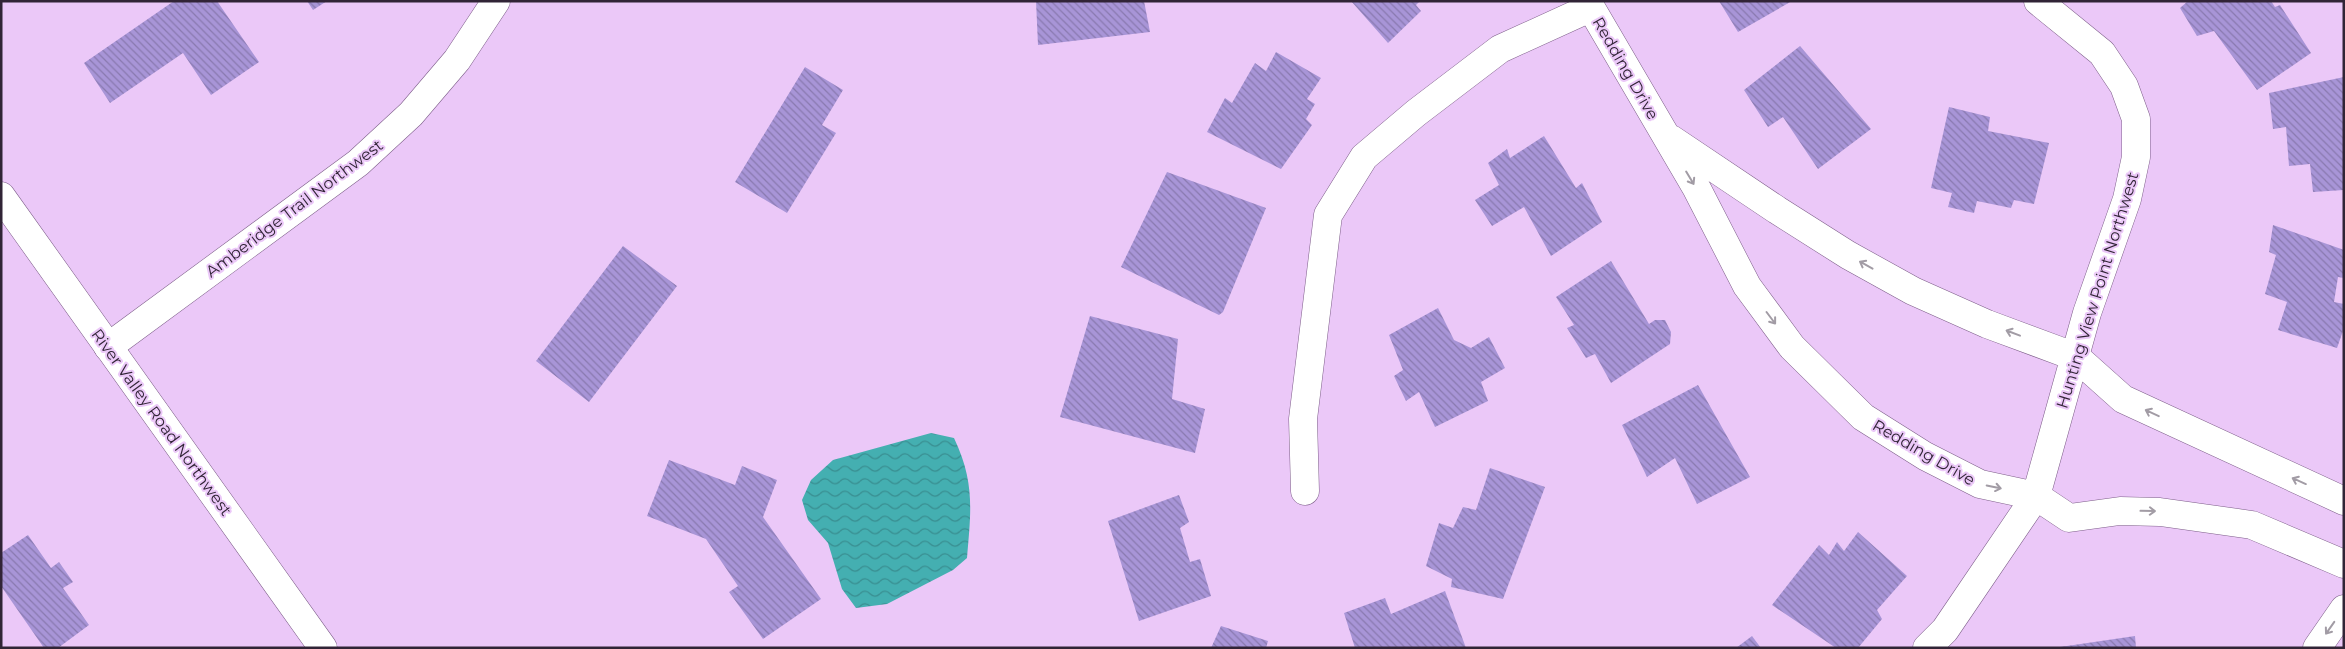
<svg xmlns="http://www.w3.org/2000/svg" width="2345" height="649" font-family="Montserrat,sans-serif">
  <defs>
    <pattern id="water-waves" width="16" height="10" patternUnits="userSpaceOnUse" patternTransform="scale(1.25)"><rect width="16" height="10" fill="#44afb1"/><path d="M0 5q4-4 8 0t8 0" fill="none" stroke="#398e91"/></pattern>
    <pattern id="building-back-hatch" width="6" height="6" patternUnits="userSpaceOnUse" patternTransform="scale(1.25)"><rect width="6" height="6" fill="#a895d7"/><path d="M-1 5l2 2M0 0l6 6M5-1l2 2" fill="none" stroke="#8979af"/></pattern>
  </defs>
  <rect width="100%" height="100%" fill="#ebc8f8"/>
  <path fill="url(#water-waves)" d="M931,433L954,438C975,482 971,511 967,558L953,570L887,604L856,608L842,589L828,543L808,520L802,500L811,480L833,460Z"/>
  <path fill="url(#building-back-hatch)" d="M174,1H217L259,62L211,95L183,53L110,103L84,63Z
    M307,1H327L313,10Z
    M1036,1H1144L1150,32L1038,45Z
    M1351,1H1420L1416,5L1421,11L1388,43Z
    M1719,1H1792L1738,32Z
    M2188,1H2271L2275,7L2280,5L2311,53L2257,90L2214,31L2197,36L2180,8Z
    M1800,46L1871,129L1818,169L1783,117L1768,127L1744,90Z
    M1276,52L1321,78L1307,99L1315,104L1306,119L1312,125L1281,169L1207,132L1225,98L1232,103L1255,63L1266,71Z
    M805,67L843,90L822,125L836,133L787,213L735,182Z
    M2344,77V190L2313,192L2310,164L2289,166L2286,127L2273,129L2269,93Z
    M1949,107L1990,117L1988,131L2049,143L2034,204L2014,200L2011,208L1977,201L1974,213L1948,207L1952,193L1931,188Z
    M1544,136L1576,188L1582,183L1602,222L1551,256L1524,207L1492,226L1475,200L1499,185L1488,163L1507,149L1510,158Z
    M1167,172L1266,208L1223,312L1219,315L1121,267Z
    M2273,225L2344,250V278L2338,277L2334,302L2344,304V328L2337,348L2278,330L2287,302L2265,294L2276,255L2269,252Z
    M623,246L677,286L589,402L536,361Z
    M1611,261L1649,324L1655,320H1665L1671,332L1670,344L1611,383L1595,354L1586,358L1567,328L1574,325L1556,297Z
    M1438,308L1454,340L1471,348L1489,337L1505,368L1481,382L1488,401L1435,427L1419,392L1406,401L1394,376L1403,370L1389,335Z
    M1090,316L1178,339L1172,399L1205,409L1195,453L1060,417Z
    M1698,385L1750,477L1697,504L1675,458L1647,477L1622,425Z
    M669,460L735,485L742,466L777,480L763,517L821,599L763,639L729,592L738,586L706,539L647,516Z
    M1490,468L1545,487L1503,599L1451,587L1452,579L1426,566L1439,523L1453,528L1463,507L1476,510Z
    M1179,495L1189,522L1180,528L1190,562L1200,559L1211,596L1139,621L1108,521Z
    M1858,532L1907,576L1877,610L1882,619L1858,648H1836L1772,605L1819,545L1829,555L1837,542L1844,551Z
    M28,535L51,568L59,562L73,582L63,588L89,625L58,648H44L1,586V553Z
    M1445,591L1466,648H1355L1344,613L1385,598L1391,614Z
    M1221,626L1268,641L1266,648H1211Z
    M1752,636L1761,648H1736Z
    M2135,636L2136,648H2060V647Z"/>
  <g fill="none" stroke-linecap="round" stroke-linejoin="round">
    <defs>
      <path id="street" d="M1587,1L1697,189L1747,286L1792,347L1863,417L1925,456L1980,484L2036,496L2069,518L2120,511L2160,512L2252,525L2344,564
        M1671,139L1777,210L1848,255L1913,291L1987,324L2076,357L2123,399L2344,501
        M108,347L358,163L411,114L457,60L496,1
        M1305,491L1303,419L1328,215L1364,157L1416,113L1500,49L1590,8
        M1927,648L1945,630L2036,496L2087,313L2127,199L2136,157V119L2124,86L2102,53L2038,1"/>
      <path id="secondary" d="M1,196L323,648"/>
      <path id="primary" d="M2317,648L2344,609"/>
    </defs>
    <use href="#street" stroke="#7d5e89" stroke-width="29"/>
    <use href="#secondary" stroke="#7d5e89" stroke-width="29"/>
    <use href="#primary" stroke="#7d5e89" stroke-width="29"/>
    <use href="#street" stroke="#fff" stroke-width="28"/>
    <use href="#secondary" stroke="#fff" stroke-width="28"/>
    <use href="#primary" stroke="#fff" stroke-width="28"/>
  </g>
  <defs><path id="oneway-shaft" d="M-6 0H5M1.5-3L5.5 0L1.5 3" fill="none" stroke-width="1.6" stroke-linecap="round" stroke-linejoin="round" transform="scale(1.25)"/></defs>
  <g stroke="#a29ca5">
    <use href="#oneway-shaft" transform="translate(1690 178) rotate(59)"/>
    <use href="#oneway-shaft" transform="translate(1866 265) rotate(-151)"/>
    <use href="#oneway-shaft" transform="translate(1771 318) rotate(53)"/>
    <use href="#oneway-shaft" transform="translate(2013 333) rotate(-159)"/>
    <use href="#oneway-shaft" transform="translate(2152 413) rotate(-155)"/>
    <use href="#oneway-shaft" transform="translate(2299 481) rotate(-156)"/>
    <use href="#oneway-shaft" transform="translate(1994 487) rotate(12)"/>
    <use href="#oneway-shaft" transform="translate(2148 511) rotate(1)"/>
    <use href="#oneway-shaft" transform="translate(2330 628) rotate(125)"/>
  </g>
  <g text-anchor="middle" stroke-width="4" stroke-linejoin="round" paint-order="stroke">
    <g font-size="16" fill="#312436" stroke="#ebc8f8">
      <text transform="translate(1626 68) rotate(60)" y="6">Redding Drive</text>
      <text transform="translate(294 208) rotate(-37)" y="6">Amberidge Trail Northwest</text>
      <text transform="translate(2097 290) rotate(-73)" y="6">Hunting View Point Northwest</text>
      <text transform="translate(162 422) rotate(54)" y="6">River Valley Road Northwest</text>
      <text transform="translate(1924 452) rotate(30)" y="6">Redding Drive</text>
    </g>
  </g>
  <rect width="2345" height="649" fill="none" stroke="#312436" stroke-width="5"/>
</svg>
